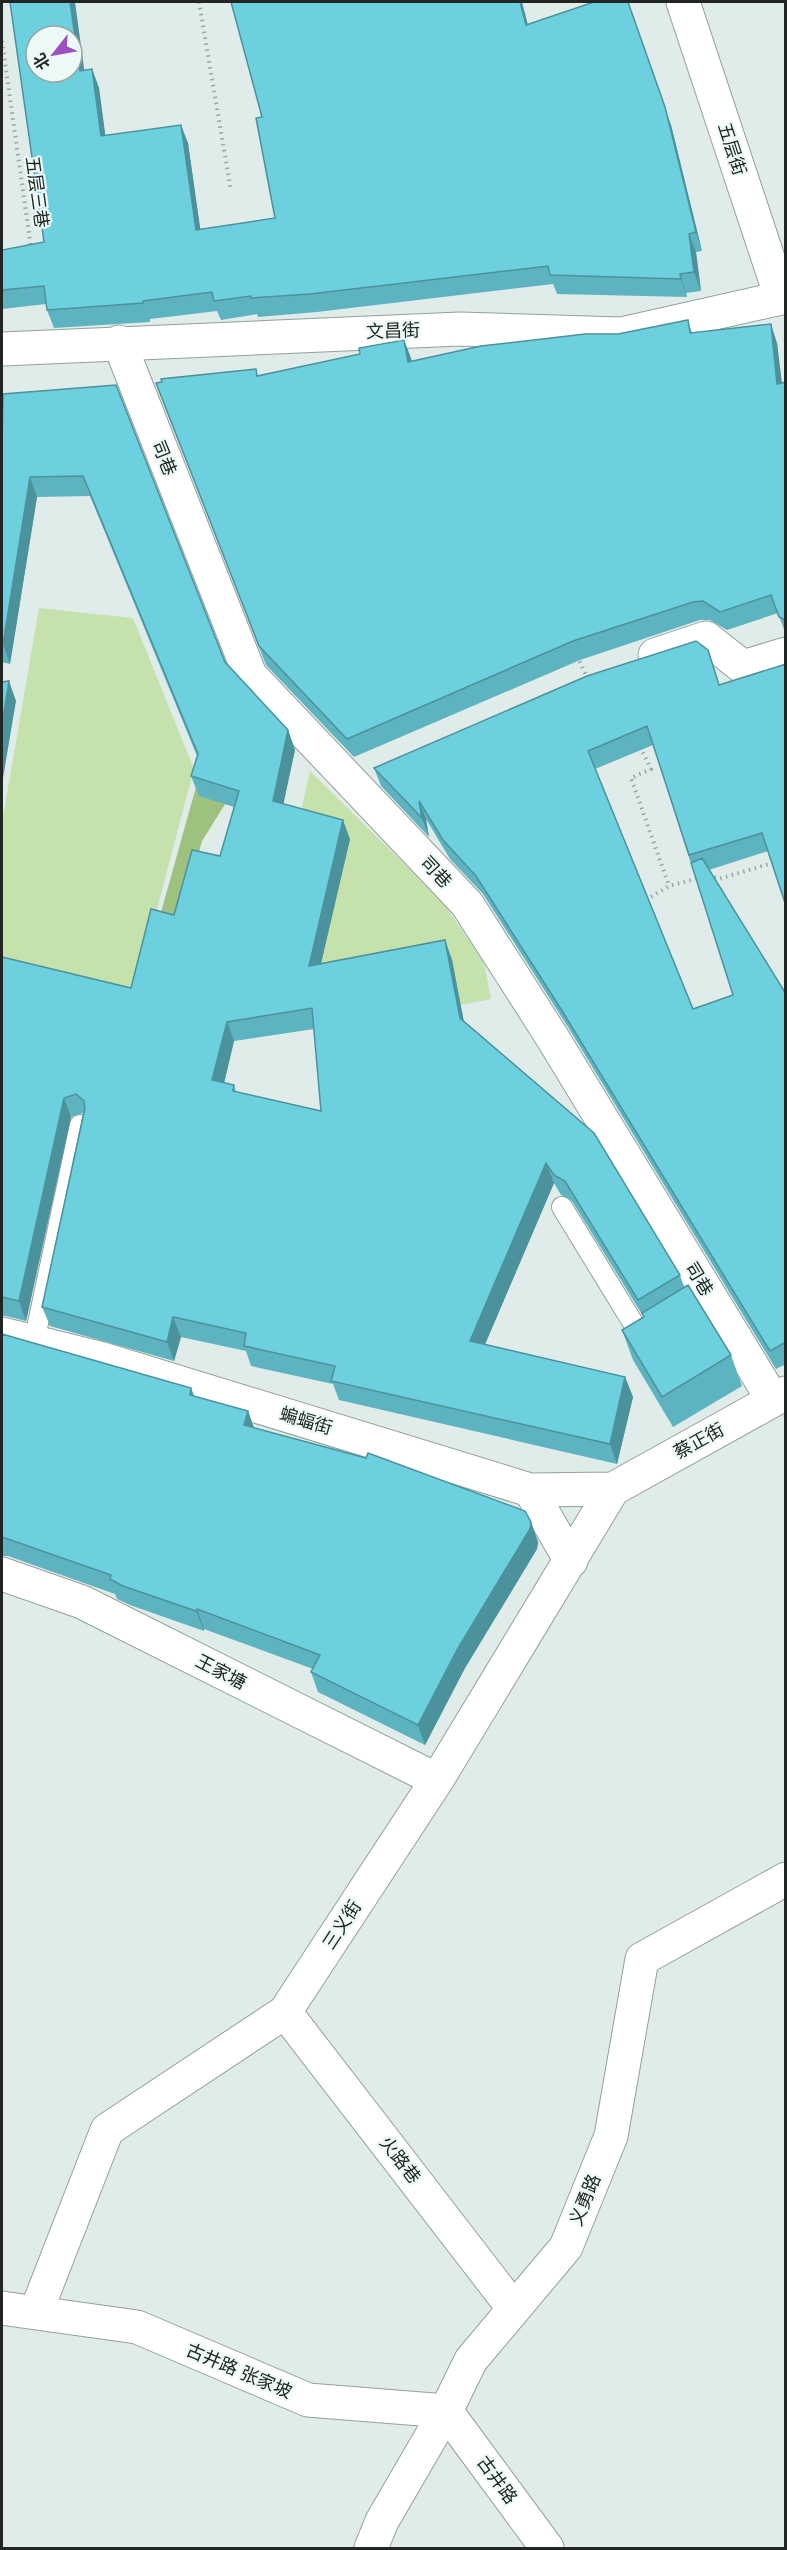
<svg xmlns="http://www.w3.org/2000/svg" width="787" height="2550" font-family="'Open Sans','Noto Sans SC',sans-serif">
  <rect width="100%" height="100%" fill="#dfecea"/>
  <path fill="#c5e2ad" d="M39,608L133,618L194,769L133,1000L2,965V823Z
    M310,771L442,901L484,962L491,999L461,1005L316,985L298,825Z"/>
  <path fill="#9fc180" d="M262,745L202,841L180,922L160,916L201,769Z"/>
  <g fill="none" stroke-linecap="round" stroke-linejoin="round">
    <defs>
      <path id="service" d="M562,1207L641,1336L650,1331
        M34,1342L80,1125"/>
      <path id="minor" d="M683,2L781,297
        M119,342L250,675L467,904L552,1037L773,1400
        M655,655L706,638L743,667L786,654
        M2,1334L103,1359L530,1490L613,1489L786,1393
        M530,1490L571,1561
        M2,1574L82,1602L437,1780
        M285,2012L514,2309
        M2,2308L137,2327L308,2400L446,2411L547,2548
        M36,2312L107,2130L285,2012L437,1780L613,1489
        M371,2548L382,2521L446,2411L471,2360L566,2247L611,2136L642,1959L786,1879"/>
      <path id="tertiary" d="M2,349L460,329L621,334L786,297"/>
    </defs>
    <use href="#service" stroke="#94a09e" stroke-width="22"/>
    <use href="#minor" stroke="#94a09e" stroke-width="35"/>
    <use href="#tertiary" stroke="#94a09e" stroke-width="35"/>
    <path stroke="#9ba5a3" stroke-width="4" stroke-dasharray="1.5 4.5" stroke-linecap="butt" d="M199,2L231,191
      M2,41L31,248
      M577,656L587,677
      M640,747L651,769L631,778L669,886
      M709,875L719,879L786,859
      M646,900L669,886L699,878"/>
    <use href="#service" stroke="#fff" stroke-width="20"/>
    <use href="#minor" stroke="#fff" stroke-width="33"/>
    <use href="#tertiary" stroke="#fff" stroke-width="33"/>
  </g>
  <path fill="#5db3c0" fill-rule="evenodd" d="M528,25L671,125L702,251L696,252L701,291L686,293L687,297L557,294L553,284L317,312L258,317L257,314L221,320L217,311L150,319V322L54,328L47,310L46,304L2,309V244L3,250L44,242L84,70L92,69L99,88L105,136L188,143L200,229L275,218L262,117Z
    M688,320L692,333L777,343L782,383L786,382V635L778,613L727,630L710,620H700L580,660L354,757L266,665L156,383L258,376L360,354L404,340L412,362L618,334Z
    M116,385L225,662L288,730L295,750L283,803L350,839L321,963L445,940L452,960L464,1022L680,1275L684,1287L731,1355L742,1386L673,1427L633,1360L622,1330L643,1317V1316L572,1201L561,1195L554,1183L485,1344L625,1377L633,1397L617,1464L339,1400L333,1384L251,1366L246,1351L181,1337L174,1361L50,1326L42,1307L83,1113L71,1117L26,1321L6,1316H2V957L131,988L174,915L220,856L234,807L199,796L191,776L197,756L90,496L37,497L10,664L2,662V445ZM314,1029L321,1111L236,1092L234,1085L224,1083L234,1041Z
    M714,668L768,851L709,870L786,994V1364L776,1369L568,1027L483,894L450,859L426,819L429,837L381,786L374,768ZM653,745L733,995L693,1009L595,769Z
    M2,1334L194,1396L248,1411L254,1428L531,1522L538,1542L537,1549L465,1668L425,1745L318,1692L311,1672L313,1669L204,1629V1631L130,1605L117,1599L115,1594L8,1556H2Z"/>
  <path fill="#4c929c" d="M70,2H75L87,90L80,71Z
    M520,2H522L533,44L526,25Z
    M628,2L671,125L702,251L696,232Z
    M92,69L99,88L108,155L101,136Z
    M181,125L188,143L203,248L196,230Z
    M689,234L696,252L701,291L694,272Z
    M680,274L686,293L687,297L681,279Z
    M771,324L777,343L784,403L777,384Z
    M404,340L411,358L415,381L408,362Z
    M30,477L37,497L10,664L3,644Z
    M9,681L16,701L2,784V724Z
    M288,730L295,750L280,820L273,801Z
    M419,801L426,819L429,837L422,818Z
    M343,820L350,839L316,985L309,966Z
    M445,940L452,960L467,1038L460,1018Z
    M227,1022L234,1041L220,1100L212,1080Z
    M64,1098L71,1117L26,1321L19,1301Z
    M546,1163L554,1183L478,1361L470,1341Z
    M173,1317L181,1337L174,1361L167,1342Z
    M625,1377L633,1397L617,1464L610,1444Z
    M191,1388L199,1408L190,1395Z
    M248,1411L255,1431L244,1425Z
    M531,1522L538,1542L537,1549L465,1668L425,1745L418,1725L458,1648Z
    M197,1609L204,1629V1631L196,1611Z"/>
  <path fill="#6cd0df" stroke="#4c929c" stroke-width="1.5" fill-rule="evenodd" d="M10,2H70L80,71L92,69L101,136L181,125L196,230L275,218L256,118L262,117L231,2H520L526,25L594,2H628L665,107L696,232L689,234L694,272L680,274L681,279L550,275L548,266L310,294L251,298V296L214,301L212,292L143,301V303L47,310L44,286L2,290V250L44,242ZM36,36H72V72H36Z
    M688,320L690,333L771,324L777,384L786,382V620L779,617L771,595L720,612L703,601L693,602L573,641L347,739L259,646L156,383L162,382L161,379L256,369L257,376L360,354L359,348L404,340L408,362L481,346L585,334H618Z
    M116,385L225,662L288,730L273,801L343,820L309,966L445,940L460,1018L594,1133L680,1275L638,1300L565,1181L554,1175L546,1163L470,1341L625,1377L610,1444L331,1381L335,1366L244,1346L246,1333L173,1317L167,1342L42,1307L85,1108L84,1101L76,1094L64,1098L19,1301L2,1297V957L131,988L151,909L174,915L192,850L220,856L239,791L191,776L198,754L83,476L30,477L3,644H2V445L3,394ZM312,1008L321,1111L233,1091L234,1085L212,1080L227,1022Z
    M696,641L708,650L719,685L786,664V906L762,833L689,855L647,726L588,751L693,1009L733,995L691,863L702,858L786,994V1342L770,1351L561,1009L476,876L443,840L419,801L422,818L374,768L587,676Z
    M9,681L2,724V682Z
    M688,1285L731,1355L662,1397L622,1330L644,1317L642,1313Z
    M2,1334L191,1388L190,1395L248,1411L244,1425L366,1458L368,1453L525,1511L531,1522L530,1529L458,1648L418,1725L311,1672L320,1655L197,1609L196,1611L123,1586L110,1579L111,1575L2,1537Z"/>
  <g text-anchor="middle" stroke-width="4.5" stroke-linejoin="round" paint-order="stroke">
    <g font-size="18" fill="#212625" stroke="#ecfaf7">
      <text transform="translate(732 149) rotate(72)" y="6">五层街</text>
      <text transform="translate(37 192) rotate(82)" y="6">五层三巷</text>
      <text transform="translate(393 331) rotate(-2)" y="6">文昌街</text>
      <text transform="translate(164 458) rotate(68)" y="6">司巷</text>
      <text transform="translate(436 872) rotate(47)" y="6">司巷</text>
      <text transform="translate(699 1279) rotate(59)" y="6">司巷</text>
      <text transform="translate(306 1421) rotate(17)" y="6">蝙蝠街</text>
      <text transform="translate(699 1441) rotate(-29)" y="6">蔡正街</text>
      <text transform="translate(221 1672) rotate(27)" y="6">王家塘</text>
      <text transform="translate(342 1925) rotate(-57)" y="6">三义街</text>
      <text transform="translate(400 2160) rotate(52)" y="6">火路巷</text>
      <text transform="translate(585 2200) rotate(-68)" y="6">义勇路</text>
      <text transform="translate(239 2371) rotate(23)" y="6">古井路 张家坡</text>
      <text transform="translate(497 2480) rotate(54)" y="6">古井路</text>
    </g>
  </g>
  <rect width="787" height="2550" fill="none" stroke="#212625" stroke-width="6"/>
  <g transform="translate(54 54) rotate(239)"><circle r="28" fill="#ecfaf7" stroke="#9ba5a3" stroke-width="1.5"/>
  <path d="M0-4.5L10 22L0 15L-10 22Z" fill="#9c50c2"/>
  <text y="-9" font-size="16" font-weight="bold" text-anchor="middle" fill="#212625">北</text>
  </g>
</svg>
